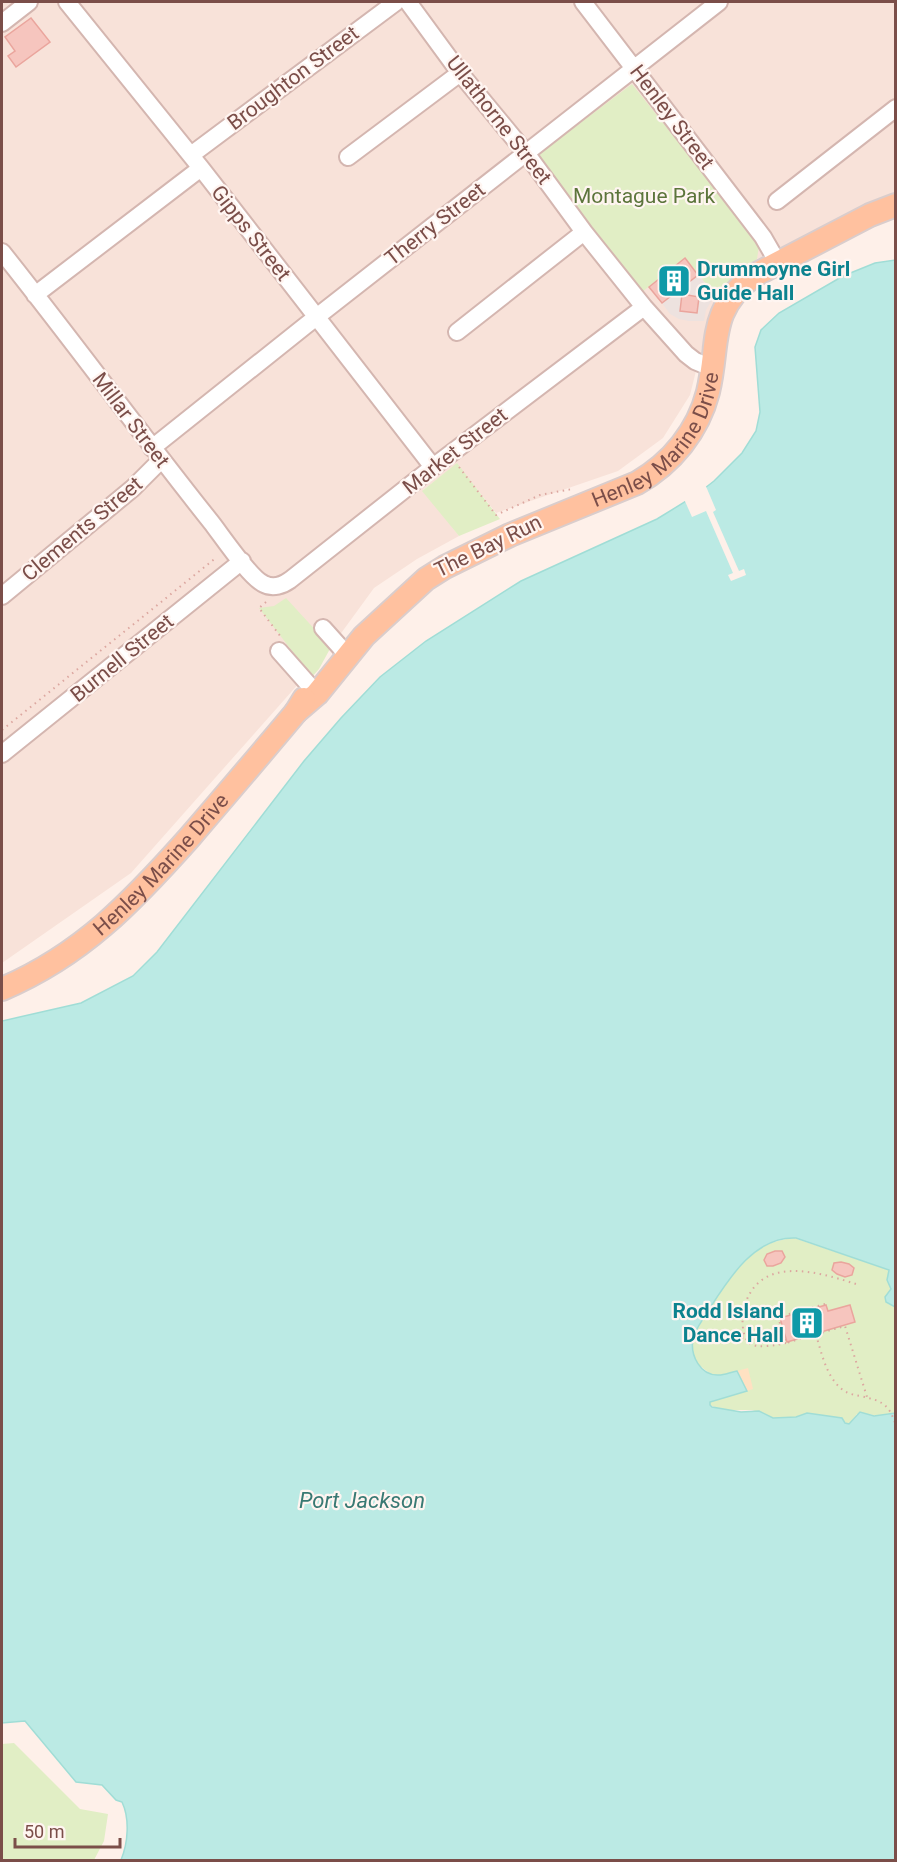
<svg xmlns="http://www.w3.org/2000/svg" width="897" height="1862" font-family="Roboto,sans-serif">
  <rect width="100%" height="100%" fill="#fef0e9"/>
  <path fill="#f8e2d9" d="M2,2H895V194L757,259L715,295L690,395L663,438L618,471L496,513L457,464L423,490L459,536L417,559L374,588L331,647L131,873L2,963Z"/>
  <path fill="#ede2df" d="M698,275L715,295L706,310L704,321H689L679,319L670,314L662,303Z"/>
  <path fill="#e1eec5" d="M632,84L752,235L759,246L757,259L735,275L715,295L685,258L642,292L535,157Z
    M457,463L500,519L459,536L422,491Z
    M286,598L331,647L319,669L312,677L259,608L274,606Z
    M794,1238L889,1270L887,1280L891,1289L886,1302L895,1307V1413C879,1417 872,1414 857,1414L849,1424L846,1423L841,1418L807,1413L796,1417L773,1418L752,1410H722L710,1405V1402L746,1390C731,1383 704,1374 695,1360C679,1335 736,1267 755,1252C765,1244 781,1239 794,1238Z
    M14,1743L80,1809L108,1814L104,1841L94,1860H2V1744Z"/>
  <path fill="#ffe1c2" d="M748,1368L753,1389L747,1391L737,1371Z"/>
  <path fill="#bbeae4" stroke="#a0ddd6" stroke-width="1.5" d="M895,260V1307L886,1302L885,1297L891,1289L887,1280L889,1270L796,1238C754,1236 728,1280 708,1311C703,1320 695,1329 693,1339C690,1355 700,1376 719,1375C724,1375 731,1372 737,1371L747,1391L710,1402V1405L712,1407L741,1412L759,1411L773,1418L796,1417L807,1413L842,1418L845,1423L849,1424L860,1412L874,1416L895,1413V1860H121C128,1843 130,1819 122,1802L116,1800L102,1785L76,1782L25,1721L2,1723V1021L81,1003L133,976L157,952L304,761L341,718L380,677L426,641L521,581L657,519L696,495L714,481L742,453L756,431L760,412L755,347L761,330L779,313L843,276L875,263Z"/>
  <path fill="#fef0e9" d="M705,484L716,510L713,512L739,571L744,569L746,575L731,581L728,575L733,573L706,511L692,517L684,499Z"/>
  <path fill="#f6c5be" stroke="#eaa59d" stroke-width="1.5" d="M31,18L50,42L16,67L8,56L15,51L5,37Z
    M685,258L698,275L662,303L649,287Z
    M682,294L699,297L697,313L680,311Z
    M775,1251H782L785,1257L781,1263L773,1266H767L764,1260L767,1254Z
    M841,1262L849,1264L854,1268L852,1275L845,1277L837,1274L832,1270L834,1263Z
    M826,1305L828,1311L850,1305L855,1322L787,1342L780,1318Z
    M731 1336a6 6 0 1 1 12 0a6 6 0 1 1-12 0Z"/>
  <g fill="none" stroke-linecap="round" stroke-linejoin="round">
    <defs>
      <path id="minor" d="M67,2L201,168L433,467
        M408,2L460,73L526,153L584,232L644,307L686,354L695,361L712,368
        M583,2L763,237L778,263
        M2,23L29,2
        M191,155L396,2
        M348,157L460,73
        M777,201L896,108
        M2,252C73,341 140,433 211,522C222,536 250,578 264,584C273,589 283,585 290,580L433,467L644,307
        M35,295L201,168
        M457,332L584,232
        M152,448L305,326L719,2
        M2,596L133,488L161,460
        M323,628L349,657
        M279,651L317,694
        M2,754L242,561"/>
      <g id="major">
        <path id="s1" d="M296,712L317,694L364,636L426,579L445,567L510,535L637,483C672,463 698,431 708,392C720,342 707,312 753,276L870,215L896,205"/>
        <path id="s2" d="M2,989C82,955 132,902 189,838C225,796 261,754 296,712L304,699"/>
      </g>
    </defs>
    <use href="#minor" stroke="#d4b6b0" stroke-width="20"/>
    <use href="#major" stroke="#dacdcc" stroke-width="26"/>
    <path stroke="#dca7a0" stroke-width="2" stroke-dasharray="1.5 4.5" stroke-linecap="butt" d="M459,467L496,515L540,495L572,489
      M266,602L259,608L281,637
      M2,730L217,557
      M825,1304L778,1317L786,1343L845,1326L867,1397
      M816,1335C822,1354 827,1381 846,1392C850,1394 855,1395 860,1396C882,1401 889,1403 896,1426
      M786,1343C777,1345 757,1349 749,1343C742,1337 742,1320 743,1312C756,1252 819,1272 859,1285"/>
    <use href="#minor" stroke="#fff" stroke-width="16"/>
    <use href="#major" stroke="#ffc19f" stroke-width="22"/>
  </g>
  <defs>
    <symbol id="building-square" viewBox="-11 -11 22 22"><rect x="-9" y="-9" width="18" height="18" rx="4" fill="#0f9aa8" stroke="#fff5f1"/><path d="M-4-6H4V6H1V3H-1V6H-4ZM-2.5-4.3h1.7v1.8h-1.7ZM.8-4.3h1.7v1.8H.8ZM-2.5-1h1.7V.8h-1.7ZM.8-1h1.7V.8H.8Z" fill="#fff"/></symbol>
  </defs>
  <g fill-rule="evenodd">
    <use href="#building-square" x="655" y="262" width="38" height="38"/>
    <use href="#building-square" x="788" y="1304" width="38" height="38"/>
  </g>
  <g text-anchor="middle" stroke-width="4.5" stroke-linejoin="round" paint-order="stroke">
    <g font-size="21" fill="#7b4e49" stroke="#fff5f1">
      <text transform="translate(293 78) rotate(-37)" y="7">Broughton Street</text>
      <text transform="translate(672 117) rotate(53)" y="7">Henley Street</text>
      <text transform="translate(499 120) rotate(52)" y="7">Ullathorne Street</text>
      <text transform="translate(435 224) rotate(-38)" y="7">Therry Street</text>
      <text transform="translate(251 233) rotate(52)" y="7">Gipps Street</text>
      <text transform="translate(131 420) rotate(53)" y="7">Millar Street</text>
      <text dy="7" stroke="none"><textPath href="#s1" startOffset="464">Henley Marine Drive</textPath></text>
      <text transform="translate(455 451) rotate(-38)" y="7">Market Street</text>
      <text transform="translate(82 529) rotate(-40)" y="7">Clements Street</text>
      <text transform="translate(488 546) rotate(-26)" y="7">The Bay Run</text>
      <text transform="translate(122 658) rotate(-39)" y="7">Burnell Street</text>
      <text dy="7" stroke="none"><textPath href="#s2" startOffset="204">Henley Marine Drive</textPath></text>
    </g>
    <g font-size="21" fill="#5c753b" stroke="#fff5f1">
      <text x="644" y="203">Montague Park</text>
    </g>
    <g font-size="21" font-weight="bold" fill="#0d838f" stroke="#fff5f1" text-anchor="start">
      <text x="697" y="276">Drummoyne Girl<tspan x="697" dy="24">Guide Hall</tspan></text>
      <text x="784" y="1318" text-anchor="end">Rodd Island<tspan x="784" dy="24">Dance Hall</tspan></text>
    </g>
    <g font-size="22" font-style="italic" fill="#387973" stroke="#fff5f1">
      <text x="362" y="1508">Port Jackson</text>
    </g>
  </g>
  <rect width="897" height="1862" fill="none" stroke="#7b4e49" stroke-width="6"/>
  <path d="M15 1838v9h105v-9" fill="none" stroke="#7b4e49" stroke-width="3"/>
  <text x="24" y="1838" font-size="18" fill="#7b4e49" stroke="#fff5f1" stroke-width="4.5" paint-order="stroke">50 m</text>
</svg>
